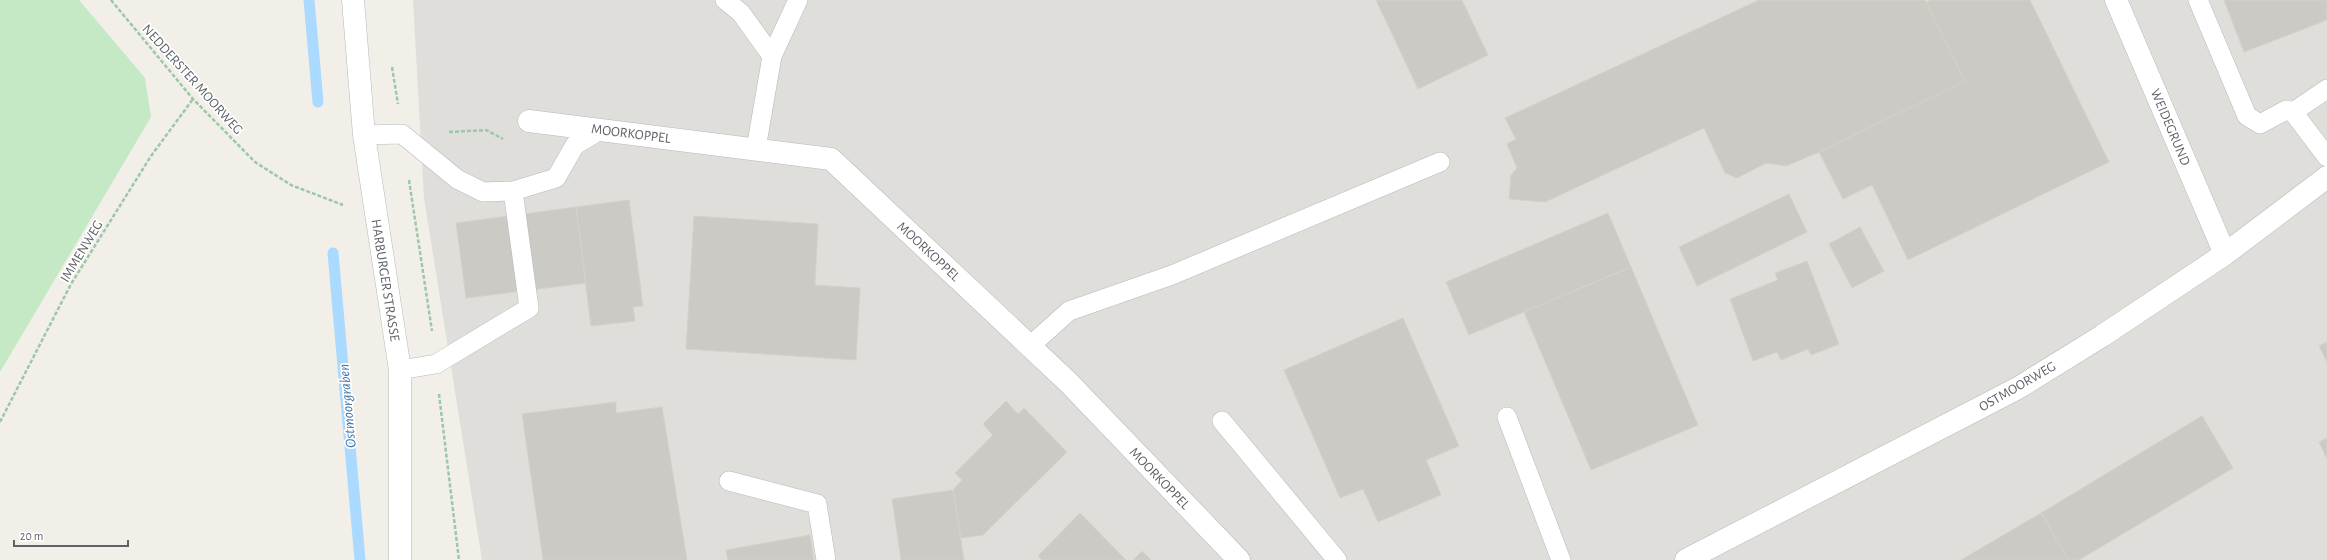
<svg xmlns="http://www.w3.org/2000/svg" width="2327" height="560" font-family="'Alegreya Sans',sans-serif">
  <rect width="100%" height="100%" fill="#f1efe8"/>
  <path fill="#e0deda" d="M413,0H2327V560H482L424,198Z"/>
  <path fill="#c5e8c5" d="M0,0H79L145,78L151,117L0,372Z"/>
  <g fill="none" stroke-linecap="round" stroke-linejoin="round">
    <path stroke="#aadaff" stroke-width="11" d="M309,0L318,102
      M333,253L360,560"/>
  </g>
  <path fill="#cccac5" stroke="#d6d1c6" d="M1376,0H1462L1488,55L1418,89Z
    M1759,0H1925L1965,81L1819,152L1786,166L1766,163L1737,178L1725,173L1704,128L1545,202L1509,199L1511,175L1517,168L1507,144L1516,139L1505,118Z
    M1931,0H2030L2109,162L1908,260L1872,185L1843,199L1819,152L1965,81L1926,2Z
    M2224,0H2327V20L2244,52Z
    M1789,194L1807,232L1697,286L1679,247Z
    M629,200L643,306L633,307L635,321L591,326L576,207Z
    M576,207L586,283L466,298L456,223Z
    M1608,213L1631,267L1469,335L1446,282Z
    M694,216L818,224L815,285L860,288L856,360L686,349Z
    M1860,227L1884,271L1852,288L1829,244Z
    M1807,261L1839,344L1811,355L1808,349L1781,360L1777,352L1753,361L1730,299L1778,280L1775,273Z
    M1631,267L1698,425L1591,470L1524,312Z
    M1403,318L1459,446L1426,460L1441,495L1378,522L1363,489L1340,498L1284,370Z
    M2327,342V362L2319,346Z
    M1006,401L1018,414L1024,408L1067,452L983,535L961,538L953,490L962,480L955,473L993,435L983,424Z
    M616,402V413L662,407L687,560H543L522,414Z
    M2202,416L2233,468L2079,560H2069L2041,513Z
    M2327,438V459L2319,442Z
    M953,490L964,560H901L892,499Z
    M1080,513L1126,560H1042L1038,556Z
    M2041,513L2069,560H1961Z
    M810,535L814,560H728L726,550Z
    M1142,551L1151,560H1133Z"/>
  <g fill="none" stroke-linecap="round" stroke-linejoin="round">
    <defs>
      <path id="service" d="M725,0L741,13L772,56L756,149
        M2198,0L2247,116L2260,124L2286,110L2293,112L2327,157
        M772,56L798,0
        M2293,112L2327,89
        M364,135L402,134L457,179L483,192L513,191L529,308L436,364L400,370
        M513,191L556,178L575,145L600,130
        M1030,346L1069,311L1172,275L1440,162
        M1507,417L1561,560
        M1222,421L1337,560
        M729,481L817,504L826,560"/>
      <path id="minor" d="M2116,0L2225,254
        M529,121L831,159L1068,382L1239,560"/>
      <path id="tertiary" d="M353,0L364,135L400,370V560
        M1686,560L2018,388L2102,336L2225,254L2327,177"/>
    </defs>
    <use href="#service" stroke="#b5b8bc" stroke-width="20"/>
    <use href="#minor" stroke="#b5b8bc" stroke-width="23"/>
    <use href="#tertiary" stroke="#b5b8bc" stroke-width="23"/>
    <path stroke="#9cc7a9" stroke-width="2.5" stroke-dasharray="4 2" stroke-linecap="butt" d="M111,0L193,99L255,162L291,185L343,205
      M392,67L398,104
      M449,132L486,130L503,139
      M409,180L432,331
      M439,394L459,560
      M0,422L71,284L151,156L193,99"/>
    <use href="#service" stroke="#fff" stroke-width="19"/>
    <use href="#minor" stroke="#fff" stroke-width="22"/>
    <use href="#tertiary" stroke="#fff" stroke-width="22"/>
  </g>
  <g text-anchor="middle" stroke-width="3.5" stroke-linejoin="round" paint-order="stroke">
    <g font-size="14" fill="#5f6368" stroke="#fff">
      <text transform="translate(193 79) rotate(48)" y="5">NEDDERSTER MOORWEG</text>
      <text transform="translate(2171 127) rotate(67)" y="5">WEIDEGRUND</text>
      <text transform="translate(631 133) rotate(7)" y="5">MOORKOPPEL</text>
      <text transform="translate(81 251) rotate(-59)" y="5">IMMENWEG</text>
      <text transform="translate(929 251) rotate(43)" y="5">MOORKOPPEL</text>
      <text transform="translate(386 280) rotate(81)" y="5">HARBURGER STRASSE</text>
      <text transform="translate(2017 386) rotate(-30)" y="5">OSTMOORWEG</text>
      <text transform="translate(1160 478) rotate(46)" y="5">MOORKOPPEL</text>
    </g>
    <g font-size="15" font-style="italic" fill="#4174aa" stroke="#fff">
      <text transform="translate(347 406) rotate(-95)" y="5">Ostmoorgraben</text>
    </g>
  </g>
  <path d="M14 540v6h114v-6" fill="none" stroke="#5f6368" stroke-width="2"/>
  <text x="20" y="540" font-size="12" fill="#5f6368" stroke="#ffffff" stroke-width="3" paint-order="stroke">20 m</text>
</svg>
